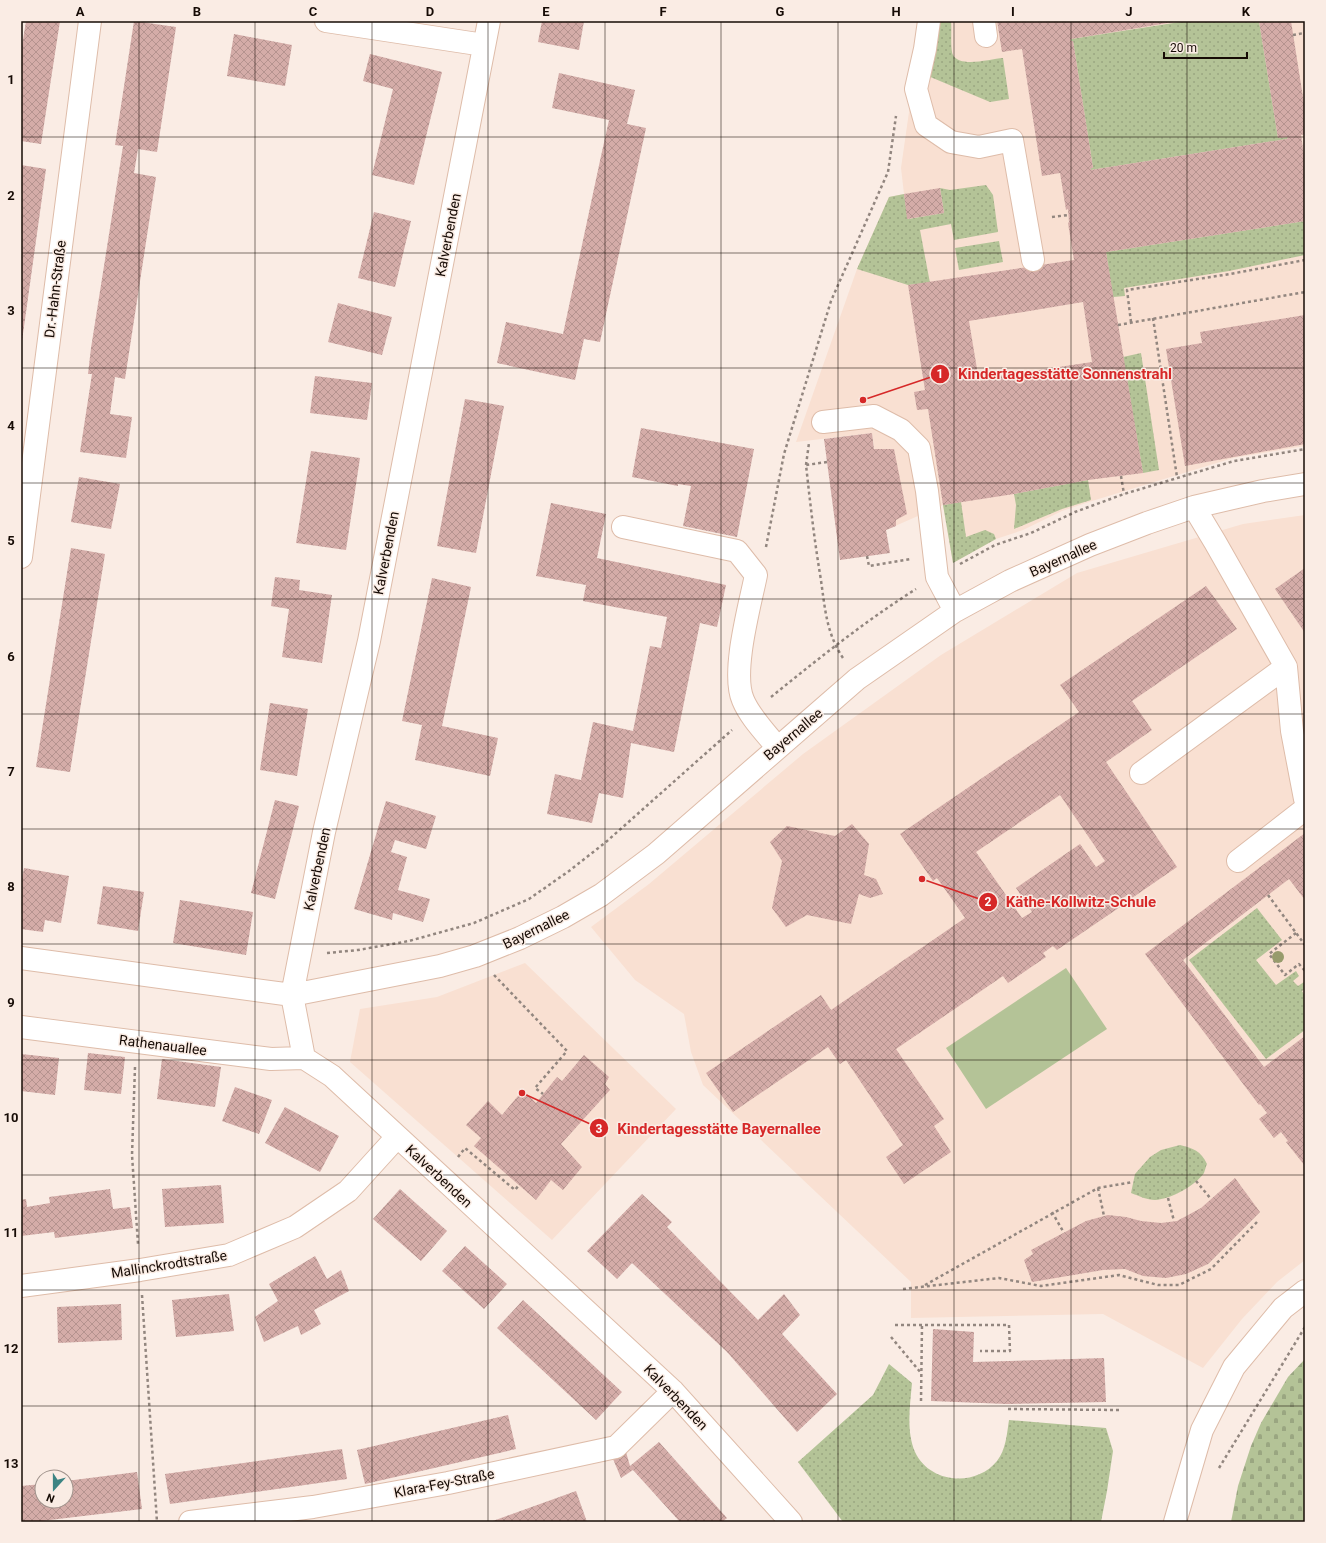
<svg xmlns="http://www.w3.org/2000/svg" width="1326" height="1543" font-family="Roboto,sans-serif">
  <defs>
    <pattern id="grass-dots" width="8" height="8" patternUnits="userSpaceOnUse"><rect width="8" height="8" fill="#b4c397"/><path d="M2 2h.1M6 6h.1" fill="none" stroke="#9aa681" stroke-width="1.8" stroke-linecap="round"/></pattern>
    <pattern id="cemetery-stones" width="16" height="16" patternUnits="userSpaceOnUse"><rect width="16" height="16" fill="#b4c397"/><path d="M2 7V4a2 2 0 0 1 4 0v3zM10 15v-3a2 2 0 0 1 4 0v3z" fill="#9aa681"/></pattern>
    <pattern id="building-cross-hatch" width="8" height="8" patternUnits="userSpaceOnUse"><rect width="8" height="8" fill="#d4aca8"/><path d="M0 0l8 8M0 8l8-8" fill="none" stroke="#b5938f"/></pattern>
  </defs>
  <rect width="100%" height="100%" fill="#faece4"/>
  <path fill="#f9e0d2" d="M922,21H1305V446L1233,458L1092,501L1062,511L1023,530L996,539L953,563L943,505L886,530L872,433L796,442L857,269L889,197L904,194L901,168Z
    M1305,515V1260L1277,1282L1242,1319L1203,1368L1103,1314L911,1318V1282L703,1085L691,1052L684,1014L635,980L591,927L649,884L803,754L941,655L1077,573L1243,524Z
    M525,963L676,1109L552,1240L350,1062L360,1009L437,997Z"/>
  <path fill="url(#grass-dots)" d="M939,21H951C952,29 950,49 953,55C960,68 990,59 1003,58L1009,99L990,102L928,76Z
    M1186,21H1259L1278,138L1288,137L1287,139L1091,170V168H1093L1073,41H1071V39Z
    M986,185L993,195L998,232L954,240L951,224L920,230L930,283L908,285L857,269L889,197L904,194L908,219L944,213L940,188L950,190Z
    M1305,221V255L1229,271L1124,288L1125,296L1113,297L1106,252Z
    M999,241L1003,262L959,270L955,248Z
    M1141,353L1159,470L1143,473L1123,357Z
    M1088,480L1091,500L1062,509L1014,529L1016,505L1014,494Z
    M961,502L966,537L985,530L994,534L996,539L953,563L943,505Z
    M1257,908L1282,940L1256,960L1276,985L1296,971L1299,976L1293,981L1298,986L1304,982L1305,989L1302,991L1305,996V1030L1266,1059L1189,960Z
    M1180,1145C1193,1148 1201,1151 1207,1164C1206,1166 1205,1170 1204,1173C1195,1186 1171,1199 1155,1200C1147,1200 1139,1196 1131,1193L1135,1174L1150,1157L1161,1150Z
    M889,1364L912,1383C910,1406 906,1431 915,1452C930,1484 976,1487 997,1461C1006,1450 1007,1433 1009,1420L1106,1428L1113,1451L1107,1491L1101,1522H843L798,1462L873,1395Z"/>
  <path fill="url(#cemetery-stones)" d="M1305,1359V1522H1231L1238,1486L1251,1446L1261,1423L1288,1377Z"/>
  <path fill="#b4c397" d="M1066,968L1107,1029L986,1109L946,1048Z"/>
  <path fill="url(#building-cross-hatch)" fill-rule="evenodd" d="M26,21H60L41,144L21,141V52Z
    M134,21L176,27L157,152L138,149L134,173L156,177L125,379L115,377L110,414L132,417L126,458L80,452L92,374H88L91,348L123,146L115,145Z
    M542,21H584L579,50L538,42Z
    M997,21H1180L1071,39V41H1073L1093,168H1091V170L1287,139L1288,137L1278,138L1259,21H1291L1305,110V134L1301,135L1305,162V221L1106,252L1143,473L1088,480L1014,494L943,505L928,409L917,410L914,392L925,390L908,285L1074,260L1068,223L1069,222L1068,209L1066,210L1060,173L1042,176L1022,49L1002,52ZM1083,302L1092,362L999,376V377L979,381L969,321Z
    M234,34L292,45L285,86L227,76Z
    M370,54L442,72L414,185L372,175L393,89L363,81Z
    M559,73L635,90L627,124L646,128L600,342L584,339L575,380L497,363L506,322L563,334L601,156L609,120L552,108Z
    M21,165L46,169L22,341H21Z
    M940,188L944,213L907,219L904,194Z
    M374,212L411,221L395,287L358,278Z
    M338,303L392,317L382,355L328,342Z
    M1305,315V444L1185,466L1166,349L1202,343L1200,332Z
    M315,376L372,383L367,420L310,413Z
    M465,399L504,406L476,553L437,546Z
    M641,428L754,449L737,537L683,526L691,486L678,484V486L632,477Z
    M872,433L874,449H894L907,514L896,520V526L886,530L890,553L840,560L824,439Z
    M311,451L360,458L346,550L296,543Z
    M79,477L120,484L111,529L71,522Z
    M551,503L606,514L597,558L726,585L717,627L700,623L674,752L631,743L623,798L599,793L592,823L547,814L555,774L581,780L593,722L633,731L650,646L661,648L667,617L583,601L586,585L536,576Z
    M71,548L105,554L70,772L36,767Z
    M1305,568V633L1275,589Z
    M275,577L300,580L299,590L332,595L322,663L282,657L289,609L271,606Z
    M432,578L471,587L442,726L498,738L490,776L415,760L422,725L402,721Z
    M1206,586L1237,629L1132,701L1152,730L1106,762L1177,867L1132,898L1129,894L1120,900L1123,905L1057,950L1053,946L1043,953L1046,957L1008,983L1003,976L896,1049L944,1119L934,1126L951,1152L904,1184L886,1157L903,1145L846,1060L840,1064L828,1047L733,1112L706,1073L821,995L831,1010L965,918L937,878L933,881L900,834L1079,712L1060,685ZM1060,795L1105,861L1096,867L1080,844L1016,888L1032,912L1022,918L976,852Z
    M270,703L308,709L297,776L260,770Z
    M275,800L299,806L275,899L251,893Z
    M386,801L436,816L426,849L395,840L391,852L407,857L398,890L430,899L423,922L393,913L392,920L354,909Z
    M852,824L869,844L864,875L876,879L883,894L870,898L859,894L851,924L807,915L786,927L772,908L782,861L770,842L787,826L835,836Z
    M1305,833V900L1289,879L1183,960L1264,1067L1305,1036V1166L1286,1142L1288,1141L1281,1132L1274,1138L1259,1119L1267,1113L1260,1104L1259,1105L1145,954Z
    M24,868L69,876L61,923L45,920L43,932L21,929V885Z
    M103,886L144,892L138,931L97,924Z
    M180,900L253,912L246,955L173,943Z
    M88,1053L125,1057L121,1094L84,1090Z
    M21,1054L59,1058L55,1095L21,1091Z
    M584,1055L609,1077L605,1084L610,1090L561,1144L582,1167L563,1190L551,1180L536,1200L474,1146L481,1138L466,1125L488,1101L502,1115L523,1090L536,1103L557,1077L562,1081Z
    M162,1059L221,1067L215,1107L157,1099Z
    M235,1087L272,1100L259,1134L222,1121Z
    M285,1107L339,1136L320,1172L265,1143Z
    M1235,1178L1260,1212L1208,1264L1186,1274L1166,1278L1143,1276L1125,1269L1103,1270L1032,1282L1024,1260L1033,1254L1031,1250L1086,1221L1108,1215L1126,1217L1141,1221L1161,1223L1177,1221L1201,1208Z
    M221,1185L224,1223L165,1227L162,1189Z
    M110,1189L113,1209L130,1207L133,1228L55,1238L54,1232L21,1236V1200L26,1199L27,1207L50,1203L49,1197Z
    M400,1189L447,1231L421,1261L373,1219Z
    M642,1194L672,1222L667,1227L758,1320L784,1294L800,1315L782,1334L837,1394L797,1432L727,1352L632,1263L617,1279L587,1251Z
    M465,1246L507,1284L484,1309L442,1271Z
    M315,1256L327,1279L341,1270L349,1291L314,1310L321,1324L301,1335L298,1326L264,1342L255,1317L278,1301L269,1284Z
    M229,1294L234,1331L176,1337L172,1300Z
    M523,1300L622,1392L596,1420L497,1328Z
    M121,1304L122,1340L58,1343L57,1307Z
    M933,1329L974,1332L973,1362L1104,1358L1106,1402L1007,1404L931,1401Z
    M508,1415L516,1449L365,1484L357,1450Z
    M659,1442L727,1518L722,1522H680L633,1470L621,1478L613,1459L626,1452L630,1466Z
    M342,1449L347,1479L170,1504L165,1474Z
    M137,1472L142,1509L33,1522H21V1486L42,1484V1501H66V1481Z
    M576,1491L587,1522H490Z"/>
  <g fill="none" stroke-linecap="round" stroke-linejoin="round">
    <defs>
      <path id="minor" d="M326,21L484,45
        M489,21L369,641L324,832L292,995L304,1058L332,1076L673,1391L791,1522
        M929,21L925,49L916,89L926,125L951,142L979,147L1012,140L1033,260
        M984,21L986,36
        M823,422L874,416L901,430L919,448L927,491L937,577L955,611
        M1194,507L1215,542L1286,667L1292,731L1305,799
        M623,527L737,551L756,575C750,605 731,672 743,700C750,717 765,732 777,747
        M21,557L90,21
        M1141,773L1286,667
        M1238,861L1305,809
        M21,958L292,995L440,966L475,956L520,938L563,917L601,895L656,854L857,679L955,611L1010,581L1090,545L1147,523L1194,507L1263,491L1305,484
        M21,1027L271,1059L304,1058
        M21,1286L140,1270L229,1255L295,1227L348,1191L397,1137
        M190,1522L313,1507L448,1483L616,1447L673,1391"/>
      <path id="major" d="M1175,1522L1202,1430L1234,1367L1283,1308L1305,1291"/>
    </defs>
    <use href="#minor" stroke="#debca9" stroke-width="24"/>
    <use href="#major" stroke="#debca9" stroke-width="24"/>
    <path stroke="#92867f" stroke-width="2.5" stroke-dasharray="3 3" stroke-linecap="butt" d="M1293,35L1304,33
      M1052,217L1068,215
      M1153,318L1177,477
      M1131,322L1127,290L1230,274L1305,260
      M1118,325L1305,292
      M827,462L806,465C810,501 814,538 820,574C825,605 825,631 843,658
      M806,465L809,443
      M1121,476L1124,494
      M766,547L784,454L831,301L888,172L896,116
      M867,556L869,566L911,559
      M960,564L995,545L1031,533L1075,512L1124,494L1234,461L1305,449
      M771,697C818,659 864,622 916,589
      M1268,895L1305,945
      M1296,933L1269,954L1285,975L1299,964L1305,971
      M327,953L358,950L409,941L474,923L529,899L569,871L606,842L732,730
      M494,975L567,1051L535,1088L543,1094
      M135,1067L132,1155L138,1244
      M458,1157L465,1148L515,1190L519,1185
      M1196,1181L1211,1199
      M1098,1188L1104,1216
      M1168,1198L1174,1221
      M1052,1212L1064,1233
      M925,1285L1098,1188L1133,1182
      M903,1289L999,1278L1041,1286L1119,1275L1158,1285H1179L1211,1269L1257,1222
      M142,1295L157,1522
      M895,1325H1009L1010,1351H980
      M891,1337L921,1373
      M921,1401L922,1325
      M1008,1409L1119,1410
      M1219,1468L1305,1327"/>
    <use href="#minor" stroke="#fff" stroke-width="22"/>
    <use href="#major" stroke="#fff" stroke-width="22"/>
  </g>
  <circle fill="#979b6c" cx="1278" cy="957" r="6"/>
  <path fill="none" stroke="#160b05" stroke-width="1" stroke-opacity="0.55" d="M139,21V1522M255,21V1522M372,21V1522M488,21V1522M605,21V1522M721,21V1522M838,21V1522M954,21V1522M1071,21V1522M1187,21V1522M21,137H1305M21,253H1305M21,368H1305M21,483H1305M21,599H1305M21,714H1305M21,829H1305M21,944H1305M21,1060H1305M21,1175H1305M21,1290H1305M21,1406H1305"/>
  <g text-anchor="middle" stroke-width="3" stroke-linejoin="round" paint-order="stroke">
    <g font-size="14" fill="#160b05" stroke="#faece4">
      <text transform="translate(448 235) rotate(-79)" y="5">Kalverbenden</text>
      <text transform="translate(55 289) rotate(-83)" y="5">Dr.-Hahn-Straße</text>
      <text transform="translate(386 553) rotate(-79)" y="5">Kalverbenden</text>
      <text transform="translate(1063 558) rotate(-24)" y="5">Bayernallee</text>
      <text transform="translate(793 734) rotate(-40)" y="5">Bayernallee</text>
      <text transform="translate(317 869) rotate(-78)" y="5">Kalverbenden</text>
      <text transform="translate(536 929) rotate(-26)" y="5">Bayernallee</text>
      <text transform="translate(163 1045) rotate(7)" y="5">Rathenauallee</text>
      <text transform="translate(439 1176) rotate(43)" y="5">Kalverbenden</text>
      <text transform="translate(169 1264) rotate(-9)" y="5">Mallinckrodtstraße</text>
      <text transform="translate(676 1397) rotate(46)" y="5">Kalverbenden</text>
      <text transform="translate(444 1483) rotate(-11)" y="5">Klara-Fey-Straße</text>
    </g>
  </g>
  <path fill="none" stroke="#d62828" stroke-width="1.5" d="M863 400L940 374M922 879L988 902M522 1093L599 1128"/>
  <g fill="#d62828" stroke="#faece4" stroke-width="1.5">
    <circle cx="863" cy="400" r="4"/>
    <circle cx="922" cy="879" r="4"/>
    <circle cx="522" cy="1093" r="4"/>
    <circle cx="940" cy="374" r="10"/>
    <circle cx="988" cy="902" r="10"/>
    <circle cx="599" cy="1128" r="10"/>
  </g>
  <g font-size="12" text-anchor="middle" font-weight="bold" fill="#fff">
    <text x="940" y="378">1</text>
    <text x="988" y="906">2</text>
    <text x="599" y="1133">3</text>
  </g>
  <g font-size="15" text-anchor="middle" font-weight="bold" fill="#d62828" stroke="#faece4" stroke-width="3" stroke-linejoin="round" paint-order="stroke">
    <text x="1065" y="379">Kindertagesstätte Sonnenstrahl</text>
    <text x="1081" y="907">Käthe-Kollwitz-Schule</text>
    <text x="719" y="1134">Kindertagesstätte Bayernallee</text>
  </g>
  <rect width="1326" height="1543" fill="none" stroke="#faece4" stroke-width="44"/>
  <g transform="translate(54 1489) rotate(201)"><circle r="19" fill="#faece4" stroke="#9f928b"/>
  <path d="M0-3L7 15L0 10L-7 15Z" fill="#3c8483"/>
  <text y="-6" font-size="11" font-weight="bold" text-anchor="middle" fill="#160b05">N</text>
  </g>
  <path d="M1164 52v6h83v-6" fill="none" stroke="#160b05" stroke-width="2"/>
  <text x="1170" y="52" font-size="12" fill="#160b05" stroke="#faece4" stroke-width="3" paint-order="stroke">20 m</text>
  <rect x="22" y="22" width="1282" height="1499" fill="none" stroke="#160b05" stroke-width="1.5"/>
  <g font-size="13" text-anchor="middle" font-weight="bold" fill="#160b05">
    <text x="80" y="16">A</text>
    <text x="197" y="16">B</text>
    <text x="313" y="16">C</text>
    <text x="430" y="16">D</text>
    <text x="546" y="16">E</text>
    <text x="663" y="16">F</text>
    <text x="780" y="16">G</text>
    <text x="896" y="16">H</text>
    <text x="1013" y="16">I</text>
    <text x="1129" y="16">J</text>
    <text x="1246" y="16">K</text>
    <text x="11" y="84">1</text>
    <text x="11" y="200">2</text>
    <text x="11" y="315">3</text>
    <text x="11" y="430">4</text>
    <text x="11" y="545">5</text>
    <text x="11" y="661">6</text>
    <text x="11" y="776">7</text>
    <text x="11" y="891">8</text>
    <text x="11" y="1007">9</text>
    <text x="11" y="1122">10</text>
    <text x="11" y="1237">11</text>
    <text x="11" y="1353">12</text>
    <text x="11" y="1468">13</text>
  </g>
</svg>
